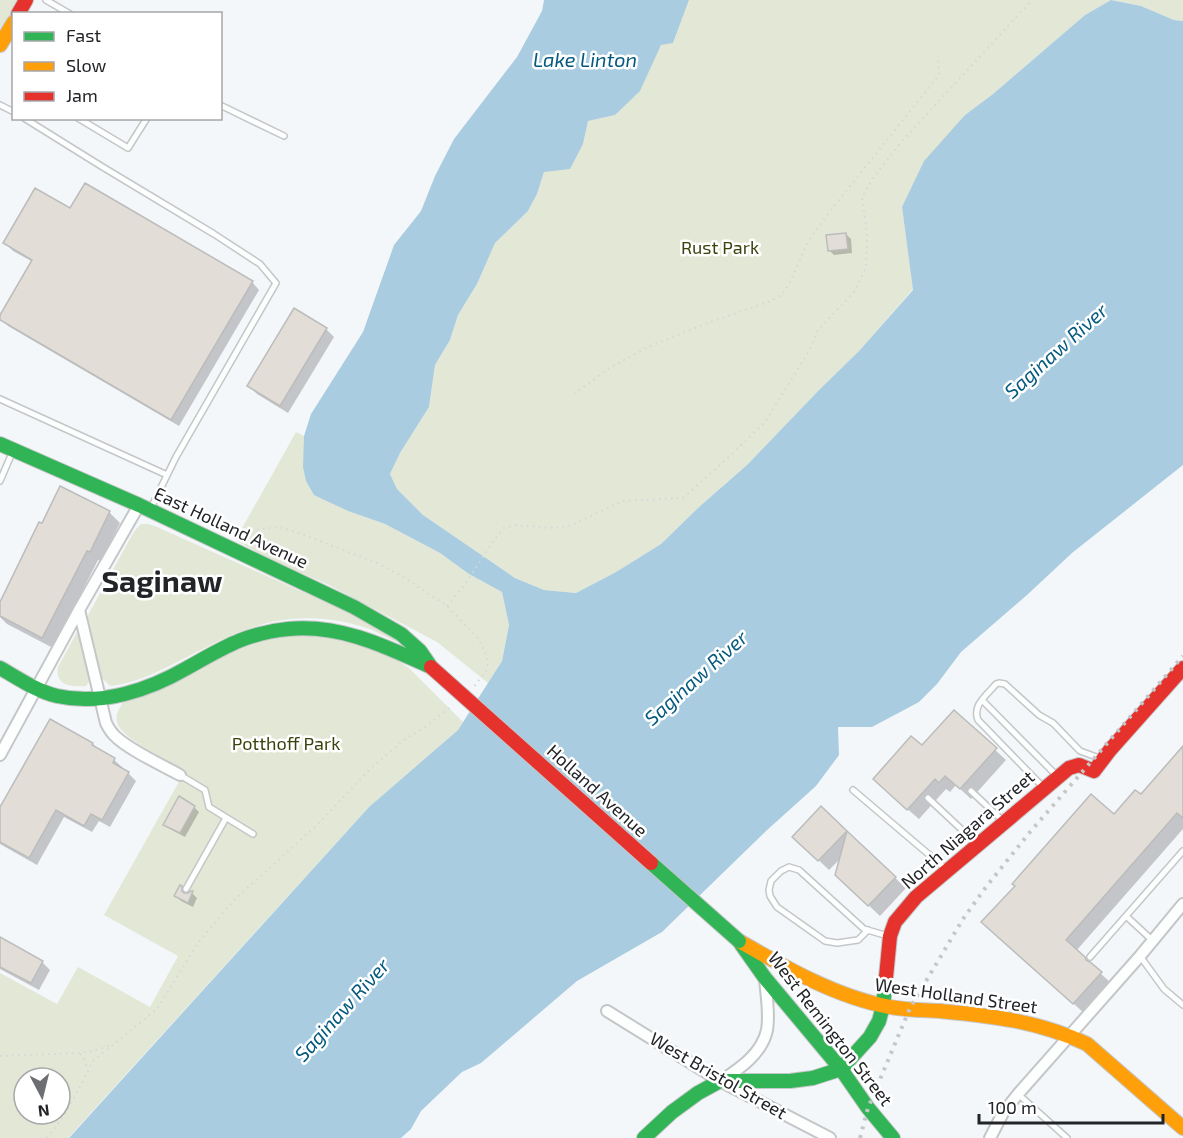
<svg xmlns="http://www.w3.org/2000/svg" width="1183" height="1138" font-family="'Exo 2',sans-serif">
  <rect width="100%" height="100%" fill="#f4f7fa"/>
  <path fill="#e3e8d6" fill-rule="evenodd" d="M0,0H26L0,45Z
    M689,0H1183V21L1174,20L1141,6L1111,0L1085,15L993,94L965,115L902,207L913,289L859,351L819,390L747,465L699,507L661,544L616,572L576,593L544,590L515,578L423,515L397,489L390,474L400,453L429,407L435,365L450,340L458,315L477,284L495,243L528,211L537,194L544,172L583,144L588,121L615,115L662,44L673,43Z
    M296,432L304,436V467L306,481L348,511L385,524L440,553L469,574L502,592L509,625L502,661L488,683L437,642L329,585L269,559L239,542L236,539Z
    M141,524H148L155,526L345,611L370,622L398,640L397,642C388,638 380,634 372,630C335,616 291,614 254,627C231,634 209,646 187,657C162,670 138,683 110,686L102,678L87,617L132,535L136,529Z
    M77,632L80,636L91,677L90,680L86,686C72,687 55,686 58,667Z
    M294,635H313L345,639L395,658L410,669L463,722L458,730L369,807L68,1138H0V973L57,1004L78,967L150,1007L178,956L104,915L185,771C170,762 125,740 118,725C114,716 119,709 123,702C182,684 231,642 294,635ZM24,1078H60V1114H24Z"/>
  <path fill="#aacce0" d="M544,0H689L673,43L661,45L640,91L615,115L588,121L583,144L570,169L544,172L537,194L528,211L495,243L477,284L458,315L450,340L435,365L429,407L400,453L390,474L397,489L423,515L515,578L544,590L576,593L616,572L661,544L699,507L747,465L819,390L859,351L913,290L902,207L924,161L965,115L993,94L1085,15L1111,0L1141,6L1174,20L1183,21V465L1072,553L1027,595L961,652L937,684L919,702L872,727H838L839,755L816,786L766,831L662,932L577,981L481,1063L462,1072L421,1111L411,1129L401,1138H69L369,807L458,730L502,661L509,625L502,592L469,574L440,553L385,524L348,511L314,495L306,481L303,467L304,436L311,414L363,332L394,245L421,211L435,176L454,139L517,57L542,11Z"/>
  <path fill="#0003" d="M70,210L252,282L259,290L179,426L8,326L0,318L33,262L13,251L5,243Z
    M846,234L851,239L852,253L834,255L829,250Z
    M294,310L326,329L334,337L288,413L257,394L249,386Z
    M109,512L120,523L101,561L98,560L53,648L7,624L0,617V605L42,525Z
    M954,712L1006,760L971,799L956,785L950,792L946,789L919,819L885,790Z
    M50,721L93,744L100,751L114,760L122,767L121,769L128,773L136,781L110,827L99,821L92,832L64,817L37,865L0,844V811Z
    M1183,749V829L1076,951L1111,983L1084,1013L994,933L1114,816L1141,796Z
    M194,807L199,812L185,837L170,829L165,825Z
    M821,809L906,888L880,916L847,885L841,858L829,870L805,847Z
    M180,887L186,893V895L191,892L197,898L193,907L181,901L176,896Z
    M0,937L42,962L50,970L39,990L0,969Z"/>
  <path fill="#e2ded7" stroke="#bbbcbb" stroke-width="1.5" d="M85,183L253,281L171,420L0,320V315L32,260L3,243L35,188L70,208Z
    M846,233L848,249L828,251L826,235Z
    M294,308L327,328L280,406L247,386Z
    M60,486L110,511L90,552L87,551L42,638L0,616V602L39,522L42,523Z
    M954,710L997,748L960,789L945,776L939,783L935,779L907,810L873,779L911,736L922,745Z
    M50,719L93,743L92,745L115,758L113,763L129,772L102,820L91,814L84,826L56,810L29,858L0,842V807Z
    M1183,746V818L1177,813L1066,940L1085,957L1086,960L1090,962L1102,972L1073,1004L981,922L1015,886L1012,884L1091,794L1114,814L1135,790L1141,794Z
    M179,796L195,806L180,833L163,825Z
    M821,806L847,831L818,861L792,837Z
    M847,831L896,877L868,906L835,875Z
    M180,885L182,886V891L184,893H188L191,891H193L188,903L174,896Z
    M0,937L43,961L31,983L0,967Z"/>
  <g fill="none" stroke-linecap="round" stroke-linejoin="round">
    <defs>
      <path id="lane" d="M46,0L70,14
        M0,105L14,112
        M220,105L284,136
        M24,118L101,166L214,234L260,264L276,283L176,457L151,508
        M78,118L128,148L147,118
        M0,399L167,475
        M0,481L12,453
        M982,700L1057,776
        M180,775L205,790L209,807L253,834
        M1043,787L978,720C972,705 987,695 996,684L999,683L1005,684L1039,715L1053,723L1080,751L1102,759
        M853,790L946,869
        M971,791L1003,821
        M928,798L977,844
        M186,889L226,818
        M1126,916L1152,940
        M868,930L858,940L837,943L825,941L777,907L770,896L769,890L771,881L781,871L789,867L799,870L864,929L888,936
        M1140,956L1164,989L1183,1005
        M1090,957L1183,851
        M1018,1094L1067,1138"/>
      <path id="street" d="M79,610L106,723C108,727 111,732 114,735C127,749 162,765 180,775
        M0,755L79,610L139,505
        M607,1011L720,1081L830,1138
        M721,1081C739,1069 762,1054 767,1030C770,1014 766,994 765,978
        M990,1138L1003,1113L1018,1094L1140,956L1183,904"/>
      <path id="fast" d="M0,444L139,505L354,607L401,634L420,651L431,667
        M0,668C18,678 36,691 57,696C102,706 149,690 187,668C223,648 246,633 288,629C340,624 385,646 431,667
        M741,944L765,978L841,1069L868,1108L893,1138
        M644,1138L672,1112L698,1093L720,1081H790L813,1078L841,1069L870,1037L879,1021L883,1006L886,977"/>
      <path id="slow" d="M0,45L14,22
        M739,941C786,968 836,997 890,1007C906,1010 923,1010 940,1011C993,1016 1038,1021 1087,1044L1183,1128"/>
      <path id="jam" d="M18,14L26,0
        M886,977L890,936L895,922L916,897L1069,768L1079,765L1094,771L1110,750L1183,668"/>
    </defs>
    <use href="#lane" stroke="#c4c6c8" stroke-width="8"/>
    <use href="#street" stroke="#c4c6c8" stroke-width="14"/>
    <use href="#fast" stroke="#c4c6c8" stroke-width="16"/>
    <use href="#slow" stroke="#c4c6c8" stroke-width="16"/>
    <use href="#jam" stroke="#c4c6c8" stroke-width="16"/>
    <path stroke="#d5d6d7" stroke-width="2" stroke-dasharray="1.5 4.5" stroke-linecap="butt" d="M574,394L611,367L648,347L710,322L768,302L782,295L790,282L809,240L831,210L939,75L938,56
      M233,532L280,527L299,533L377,563L402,576L447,606L477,637L484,649L488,661L486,671L473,688
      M447,606L466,583L494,540L504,528L515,525L555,528L572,525L622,501L683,498L730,456L765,422L809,351L818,330L854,292L866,268L867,233L862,197L875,175L903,140L1032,0
      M80,1054C85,1057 86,1064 87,1070
      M0,1056L77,1053L93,1051L112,1045
      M47,1138L64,1116L83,1081L93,1061L157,1009L198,943L234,900L316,826L371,768L404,740L427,726L453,705"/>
    <use href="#lane" stroke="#fdfefe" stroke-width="5"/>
    <use href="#street" stroke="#fdfefe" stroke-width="10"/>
    <use href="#fast" stroke="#30b455" stroke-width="14"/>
    <use href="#slow" stroke="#ff9f0a" stroke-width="14"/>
    <use href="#jam" stroke="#e5322d" stroke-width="14"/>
    <path stroke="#c5c6c7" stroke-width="4" stroke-dasharray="3 6" stroke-linecap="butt" d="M860,1138L868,1108L910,1008L963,919L986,887L1030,832L1183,656"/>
    <defs>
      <path id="fast-bridge" d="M651,863L739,941"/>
      <path id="jam-bridge" d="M431,667L651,863"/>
    </defs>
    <use href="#fast-bridge" stroke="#c4c6c8" stroke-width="16" stroke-linecap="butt"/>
    <use href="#jam-bridge" stroke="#c4c6c8" stroke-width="16" stroke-linecap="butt"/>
    <use href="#fast-bridge" stroke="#30b455" stroke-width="14"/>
    <use href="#jam-bridge" stroke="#e5322d" stroke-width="14"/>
  </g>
  <g text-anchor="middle" stroke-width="5" stroke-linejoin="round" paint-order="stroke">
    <g font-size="18" fill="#3b420c" stroke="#fff">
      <text x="720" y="254">Rust Park</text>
      <text x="286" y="750">Potthoff Park</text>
    </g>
    <g font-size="18" fill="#222427" stroke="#fff">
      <text transform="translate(231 528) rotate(25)" y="6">East Holland Avenue</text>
      <text transform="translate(597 791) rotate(42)" y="6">Holland Avenue</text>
      <text transform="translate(968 830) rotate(-41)" y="6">North Niagara Street</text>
      <text transform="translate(956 996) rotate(8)" y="6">West Holland Street</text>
      <text transform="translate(830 1029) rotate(52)" y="6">West Remington Street</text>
      <text transform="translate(718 1076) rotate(30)" y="6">West Bristol Street</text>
    </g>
    <g font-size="20" font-style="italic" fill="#03597e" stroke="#fff">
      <text x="585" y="67">Lake Linton</text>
      <text transform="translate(1056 351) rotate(-42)" y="7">Saginaw River</text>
      <text transform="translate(696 678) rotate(-42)" y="7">Saginaw River</text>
      <text transform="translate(342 1010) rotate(-48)" y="7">Saginaw River</text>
    </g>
    <g font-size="30" font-weight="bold" fill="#222427" stroke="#fff">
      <text x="162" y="592">Saginaw</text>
    </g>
  </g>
  <rect x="12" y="12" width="210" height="108" fill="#ffffff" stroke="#a7a7a9" stroke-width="1.5"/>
  <rect x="24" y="32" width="30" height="9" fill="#30b455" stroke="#a7a7a9" stroke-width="1.5"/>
  <text x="66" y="42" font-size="18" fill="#222427">Fast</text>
  <rect x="24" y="62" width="30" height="9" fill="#ff9f0a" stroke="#a7a7a9" stroke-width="1.5"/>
  <text x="66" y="72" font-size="18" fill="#222427">Slow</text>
  <rect x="24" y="92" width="30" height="9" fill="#e5322d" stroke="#a7a7a9" stroke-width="1.5"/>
  <text x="66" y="102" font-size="18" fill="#222427">Jam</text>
  <g transform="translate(42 1096) rotate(173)"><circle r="28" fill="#ffffff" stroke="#a7a7a9" stroke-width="1.5"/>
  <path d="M0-4.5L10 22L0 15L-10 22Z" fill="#6c6e71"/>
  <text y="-9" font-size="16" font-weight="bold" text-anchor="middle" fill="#222427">N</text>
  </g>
  <path d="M979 1114v9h184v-9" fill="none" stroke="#222427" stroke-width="3"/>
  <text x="988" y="1114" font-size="18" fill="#222427" stroke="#ffffff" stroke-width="4.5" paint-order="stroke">100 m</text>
</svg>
